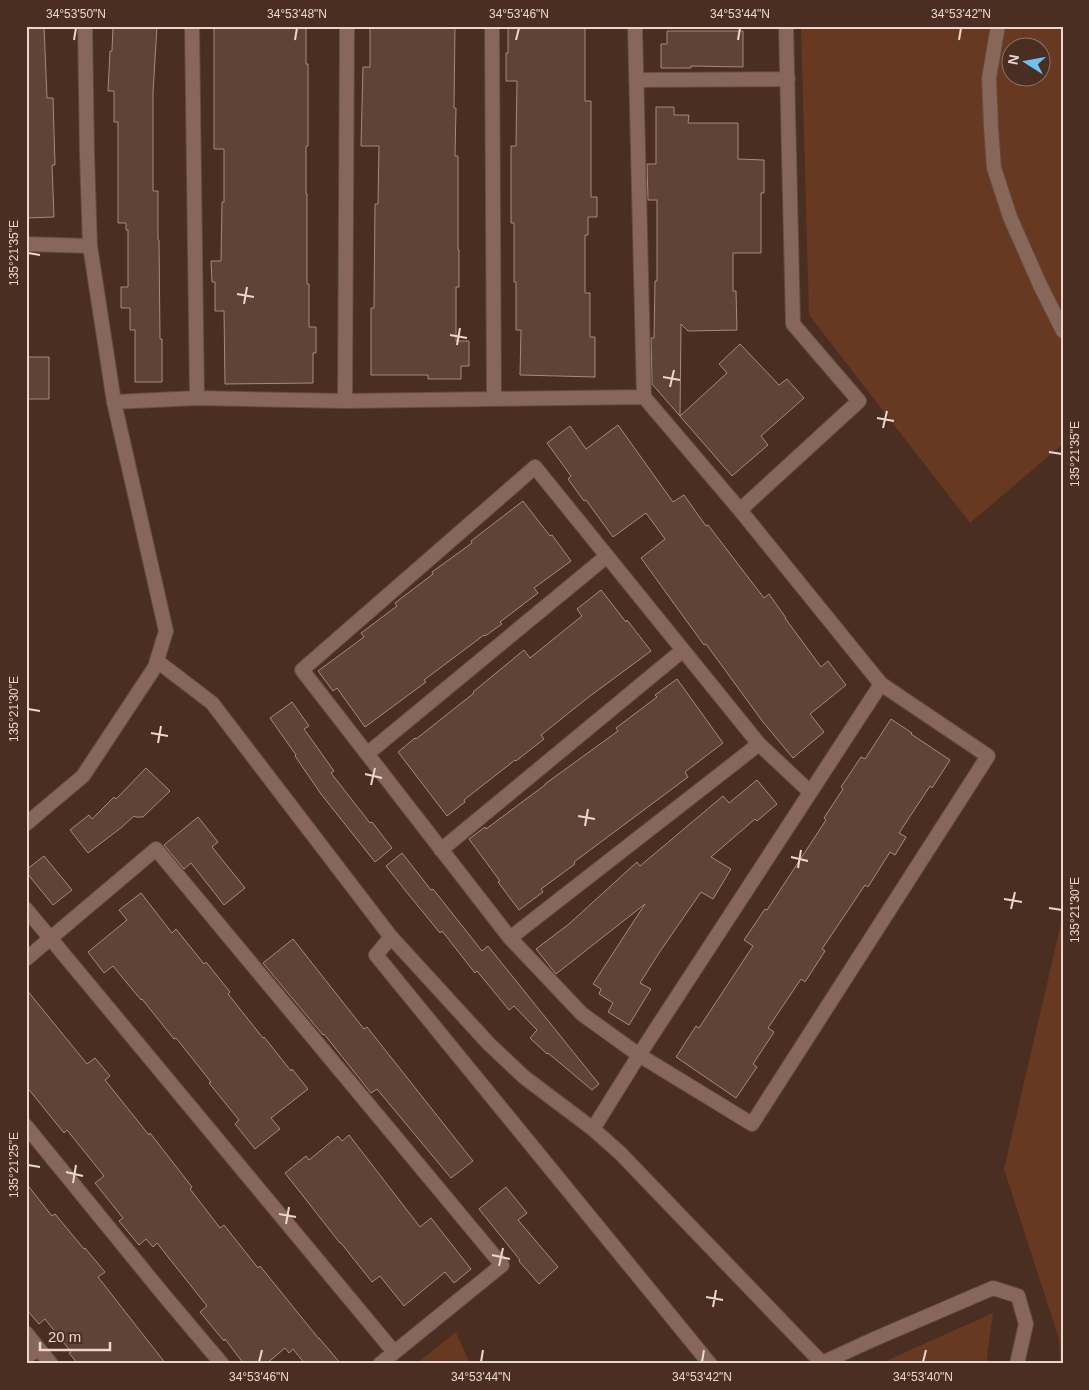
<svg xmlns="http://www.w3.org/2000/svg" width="1089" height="1390" font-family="Arial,sans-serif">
  <rect width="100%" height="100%" fill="#492e21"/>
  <path fill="#673921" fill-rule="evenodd" d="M801,26H1063V444L970,523L809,315ZM1012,48H1042V78H1012Z
    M1063,915V1364H1060L1059,1339L1004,1169Z
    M993,1313L986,1364H879Z
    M456,1332L470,1364H416Z"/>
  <path fill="#5f4336" stroke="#a9897b" d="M26,26H44L47,98H53L55,165H52L54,217L26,218Z
    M113,26H157L153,93V191H158V240H159L160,339H162V382H135V330H130V308H121V287H128V230H126V223H118V122H114V91H108L110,51H112Z
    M214,26H306V64H308V146H306V194H307V284H309V327H316V353H313V383L225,384L224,311H215V282H212L211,261H221L222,202H224V149H214Z
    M370,26H455L454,108H456L455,156H458V250H459V287H456V341H469V366H461V379H428V375H371V308H374L375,204H378L379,146H361L363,67H370Z
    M508,26H585V101H591V197H597V217H588V235H585V293H590V337H595V377L520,375L521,330H516V282H514V223H511V146H516L517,81H506V53H508Z
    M667,31H743V67L691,66V68H661V44H667Z
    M656,107H674V115H689L688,123H738V159L764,160V193H761V253H733V291H736L737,330L688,331L681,324L680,416L727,373L719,364L740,344L779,385L787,379L804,398L761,436L768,445L732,476L652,384L651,338H654L655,281H657V200H648L647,164H656Z
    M26,357H49V399H26Z
    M618,425L673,502L684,495L706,526L708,525L764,598L769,594L786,618H785L821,667L828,661L846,685L810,714L824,732L793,758L763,722L706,644L704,645L641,558L665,539L646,513L613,537L586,500L584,501L568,479L571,476L547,443L570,426L586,449Z
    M523,501L550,536L552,535L571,561L534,588L538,593L500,622L502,624L485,636L484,635L424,680L426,682L365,727L337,688L333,691L318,671L364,637L361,633L397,606L395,603L433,574L432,572L472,543L471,541Z
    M601,590L626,622L627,620L651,651L590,696L541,735L544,739L516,761L515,760L464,800L465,802L447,816L398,752L415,738L416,739L474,693L473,692L524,650L530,658L582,616L577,609Z
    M677,679L723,743L685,772L688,777L574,862L575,864L541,889L543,892L519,910L498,882L500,881L469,839L485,827L486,829L545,785V784L618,731L616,728L657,697L655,695Z
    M292,702L309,726L304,729L334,771L331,773L370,823L372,822L392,848L375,862L321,794L295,756L296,755L270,718Z
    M891,719L912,733L911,734L950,760L932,788L930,786L899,833L906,837L895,855L890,852L868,887L865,885L822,949L825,951L805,982L801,979L768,1028L774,1032L753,1064L757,1067L736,1098L676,1057L696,1026L699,1028L753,946L744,940L765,909L767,910L826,820L824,818L843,789L841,787L861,757L865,759Z
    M146,768L170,791L143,817H136L134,816L122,827L88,853L70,830L89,815L92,819L114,797L116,799Z
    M757,780L777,804L757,821L755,819L711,857L731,869L713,899L701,892L659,953L640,983L651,989L629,1025L608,1012L613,1003L599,994L601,989L593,984L645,904L556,974L536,949L569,924L637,862L640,866L723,796L729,803Z
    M198,817L218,842L212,847L245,888L224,905L191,863L184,869L164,845Z
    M402,853L431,890L433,889L482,951L488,946L599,1084L592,1090L548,1053L547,1054L530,1038L537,1030L514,1006L509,1010L477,971L475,973L442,931L440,933L409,895L386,866Z
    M44,856L72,890L53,905L26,872V870Z
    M141,893L172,933L176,929L204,964L206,962L230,992L228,994L263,1038L264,1037L291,1071L292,1069L308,1089L271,1118L280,1129L255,1149L235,1124L239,1120L209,1083L211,1082L176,1038L174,1039L142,999L141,1000L113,966L104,973L88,952L127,920L119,910Z
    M293,939L364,1029L367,1027L473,1161L451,1178L377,1089L371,1093L324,1034L323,1035L263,963Z
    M26,989L87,1064L95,1058L110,1076L105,1080L149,1135L150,1133L192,1187L190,1189L220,1228L224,1225L258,1268L260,1266L319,1339V1338L341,1364H305L293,1349L289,1353L285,1348L266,1364H244L225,1339L224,1341L200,1312L207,1306L157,1243L153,1247L146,1239L139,1245L119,1221L123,1218L95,1183L104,1176L67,1130L64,1133L26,1086Z
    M349,1135L420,1227L431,1218L471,1269L454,1283L445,1272L404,1306L380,1276L372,1282L341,1243H340L285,1173L306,1156L309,1160L338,1136L342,1141Z
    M26,1183L52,1216L55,1214L84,1249L85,1248L105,1272L98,1277L166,1364H78L69,1353L71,1352L45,1319L39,1324L26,1309Z
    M506,1187L527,1213L518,1220L558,1267L539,1284L519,1261L520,1260L479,1209Z"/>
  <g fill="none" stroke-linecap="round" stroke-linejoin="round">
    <defs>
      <path id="service" d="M391,937L376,955L710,1364"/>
      <path id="minor" d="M192,26L197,398
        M492,26L494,399
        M635,26L644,397
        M636,80L788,79
        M26,244L90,246
        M345,401L347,26
        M114,402L197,398L345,401L644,397L740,510L881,684L639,1055L593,1129
        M740,510L859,401L793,324L786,26
        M157,661L212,703L391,937L489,1044L524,1077L593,1129L620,1153L822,1363L872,1340L993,1288L1018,1296L1026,1324L1017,1364
        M367,754L607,556
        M810,792L759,744L535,467L302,670L510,938L582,1014L639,1055L752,1124L988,756L881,684
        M441,850L683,650
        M26,909L394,1352
        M510,938L759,744
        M26,959L156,849L502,1265L380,1364
        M26,1126L163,1294L222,1364
        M26,1333L51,1364
        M26,1357L38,1349"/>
      <path id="tertiary" d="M998,26L989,78L991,127L994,168L1010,217L1040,285L1063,331
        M26,824L83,776L155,667L166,631L114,402L90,246L87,154L85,26"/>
    </defs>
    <use href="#service" stroke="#624c41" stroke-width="16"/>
    <use href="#minor" stroke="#624c41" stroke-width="16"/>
    <use href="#tertiary" stroke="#624c41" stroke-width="16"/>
    <use href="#service" stroke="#866759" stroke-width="14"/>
    <use href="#minor" stroke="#866759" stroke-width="14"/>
    <use href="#tertiary" stroke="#866759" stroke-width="14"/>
  </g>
  <path fill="none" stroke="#e9d8d0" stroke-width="2" d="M74,40L76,28M295,40L297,28M516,40L519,28M738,40L740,28M959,40L961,28M28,253L40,255M237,294L254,297M244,304L247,287M450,335L467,338M457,345L460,328M663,377L680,380M670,387L674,370M877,418L894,421M883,428L887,411M1049,452L1062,454M28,709L40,711M151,733L168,736M158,743L161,726M365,774L382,778M371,785L375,768M578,816L595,819M585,826L588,809M791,857L808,861M798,868L801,850M1004,899L1022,902M1049,908L1062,910M1011,909L1015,892M28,1165L40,1167M66,1172L83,1176M73,1183L76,1165M279,1214L296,1217M286,1224L289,1207M492,1255L510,1259M499,1266L503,1248M706,1297L723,1300M713,1307L716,1290M259,1362L262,1350M481,1362L483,1350M702,1362L704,1350M923,1362L926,1350"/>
  <rect width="1089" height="1390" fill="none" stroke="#492e21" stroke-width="55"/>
  <g transform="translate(1026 62) rotate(281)"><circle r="24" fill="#492e21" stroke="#897267"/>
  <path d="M0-4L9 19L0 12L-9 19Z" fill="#6cc3f2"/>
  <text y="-8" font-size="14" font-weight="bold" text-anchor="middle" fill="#e9d8d0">N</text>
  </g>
  <path d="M40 1342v8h70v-8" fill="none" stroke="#e9d8d0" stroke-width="2.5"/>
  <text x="48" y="1342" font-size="15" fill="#e9d8d0" stroke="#492e21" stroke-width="4" paint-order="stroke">20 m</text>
  <rect x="28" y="28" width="1034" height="1334" fill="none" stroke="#e9d8d0" stroke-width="2"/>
  <g font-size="12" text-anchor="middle" fill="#e9d8d0">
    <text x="76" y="18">34°53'50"N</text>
    <text x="297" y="18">34°53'48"N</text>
    <text x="519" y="18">34°53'46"N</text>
    <text x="740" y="18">34°53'44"N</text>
    <text x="961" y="18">34°53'42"N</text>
    <text transform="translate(14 253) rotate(-90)" y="4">135°21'35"E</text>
    <text transform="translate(1075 454) rotate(-90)" y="4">135°21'35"E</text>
    <text transform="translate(14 709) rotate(-90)" y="4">135°21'30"E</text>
    <text transform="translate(1075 910) rotate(-90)" y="4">135°21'30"E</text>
    <text transform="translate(14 1165) rotate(-90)" y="4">135°21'25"E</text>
    <text x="259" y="1381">34°53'46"N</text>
    <text x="481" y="1381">34°53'44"N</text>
    <text x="702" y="1381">34°53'42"N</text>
    <text x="923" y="1381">34°53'40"N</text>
  </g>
</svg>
